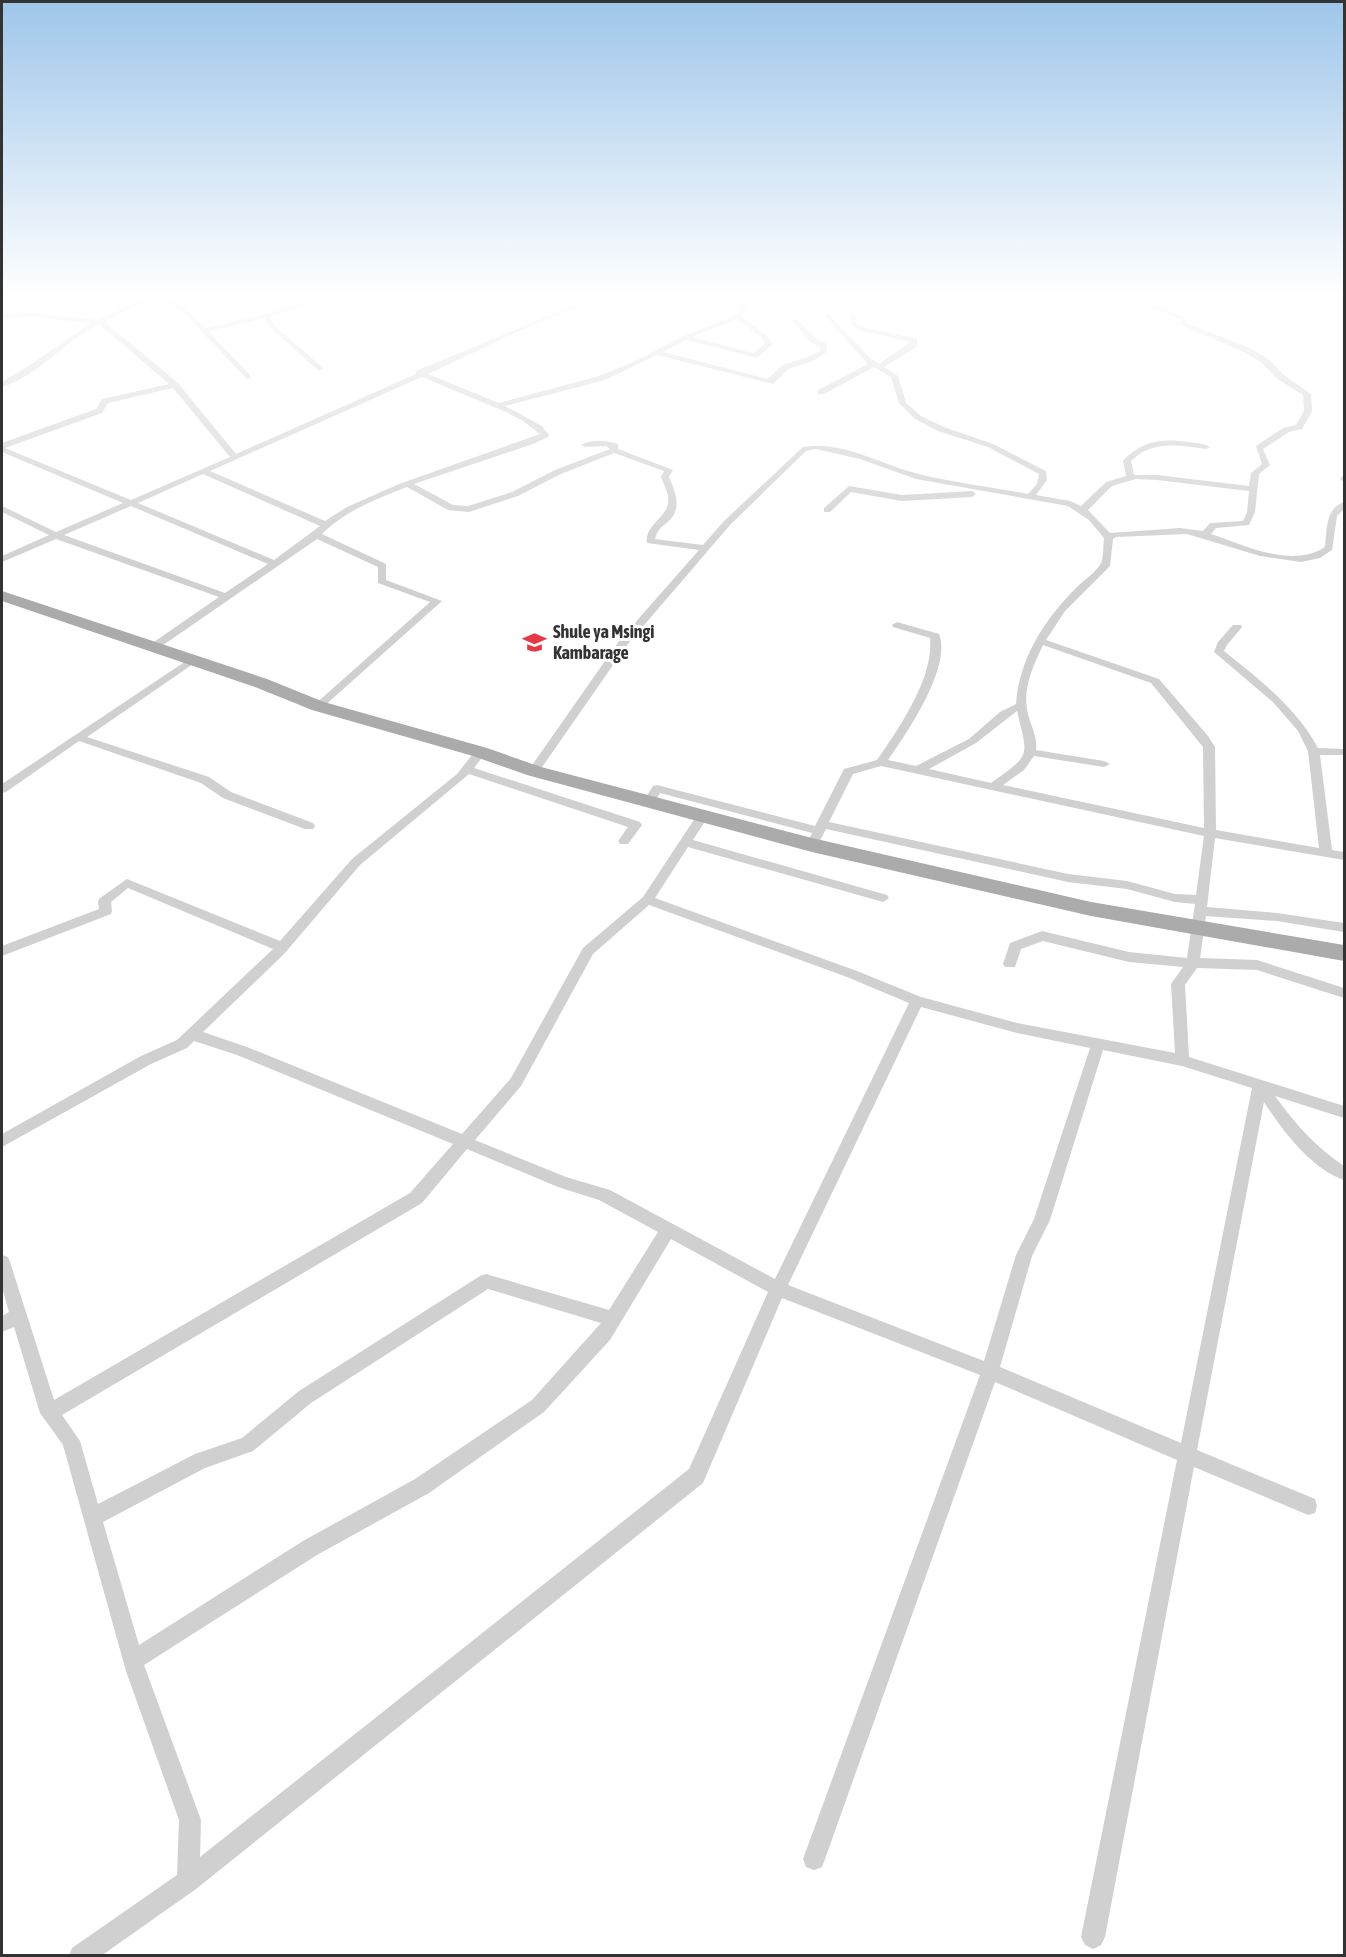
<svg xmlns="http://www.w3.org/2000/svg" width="1346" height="1957" font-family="'Asap Condensed',sans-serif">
  <rect width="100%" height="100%" fill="#fff"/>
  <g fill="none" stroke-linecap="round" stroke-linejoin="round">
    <path fill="#d0d0d0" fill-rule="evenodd" d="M151,294C174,294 190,312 205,328L254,317L333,294H342L269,317L278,329L322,367L323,369L319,371L274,331L264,319L208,331L250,375V379H247L184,313L158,295L105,322L178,383L236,454L416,374V371L601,294H609L521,330L428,374L499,403L599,376L631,363L684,336L736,315L741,307L735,294H741L747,307L742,316L767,336L773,344L757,358L686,340L663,352L768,379L782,365L805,358L820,351V347L811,343L791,319L796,318L817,339L827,344V352L811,362L788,369L773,384L657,355L605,380L505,406L542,426L549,435L548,437L533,444L414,484L453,505L468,506L512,492L555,470L610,449L606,446L585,447L581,445C591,439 607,440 618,444V449L673,470L669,477C674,489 681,503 673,516C666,526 659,525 655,539L703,545L724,521L803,447C843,440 881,465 919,474C955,483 992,487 1028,494L1037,484L1039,474L988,447L938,431L915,419L899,403L891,377L874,367L824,394H818V390L868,364L825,316L827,313L869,357L879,364L910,342L859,330L852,325L849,312H853L858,324L863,327L917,339V347L884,367L898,376L906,403L921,416L944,427L993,444L1046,471L1047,480L1036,495L1070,501L1081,506L1106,482L1126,476L1123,461C1140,441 1163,438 1188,442C1195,443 1204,443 1210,447L1206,449C1179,445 1152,440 1131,461L1134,475H1157L1249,486L1251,473L1262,464L1256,446L1283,428L1296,425L1304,411L1303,395L1279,380L1261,362L1244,352L1181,325L1180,319L1152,308L1139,294H1148V297L1156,306L1185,317L1186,323L1250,348L1267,358L1285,376L1311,394L1312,411L1302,429L1289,432L1263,449L1270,465L1259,474L1255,512L1249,525L1216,528L1211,534C1245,545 1291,569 1325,547C1327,529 1325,509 1344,502V509L1337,516L1332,550L1320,558L1301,562L1260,556L1187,534L1116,537L1113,539L1110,566L1065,611L1046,640L1159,679L1208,736L1215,747L1216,830L1319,848L1308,751L1298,731L1273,702L1214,652L1218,642L1233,625H1241L1242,627L1227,645L1224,651C1260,680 1296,707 1318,748L1344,749V755H1320L1332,850L1344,852V860L1215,838L1207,907L1277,913L1344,923V932L1277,921L1206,916L1200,958L1257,960L1344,988V998L1257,970L1197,968L1185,985L1189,1057L1344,1106V1118L1275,1096C1295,1124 1316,1147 1344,1166V1180C1311,1169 1282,1130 1264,1102L1197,1450L1315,1499L1317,1506L1315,1513L1308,1515L1194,1467L1105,1937L1101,1945L1093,1949L1085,1945L1081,1937L1177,1460L995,1382L825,1859L822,1867L814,1870L806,1867L803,1859L980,1375L782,1298L703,1483L196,1889L101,1956H69L72,1948L177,1875L179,1820L126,1671L63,1445L40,1413L14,1327L2,1332V1316L9,1312L2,1287V1255L8,1257L10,1262L54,1400L410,1193L453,1144L237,1055L194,1041L187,1048L151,1064L2,1147V1134L141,1056L177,1040L273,949L128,888L111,902L112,911L111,914L2,956V946L99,909L98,901L100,898L127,879L280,941L352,859L457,774L476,750H484L486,752L474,768L640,822L642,825L628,844H620L618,841L628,827L469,774L360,865L284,954L203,1032L247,1047L462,1134L511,1078L583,948L643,897L699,812L703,811L709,815L693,840L887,895L889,898L883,902L688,847L655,898L857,971L921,997L1017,1023L1175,1053L1171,984L1183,967L1129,962L1043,941L1021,949L1015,967H1005L1003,964L1010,943L1042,931L1129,952L1187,958L1195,904L1175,902L1127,889L1068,882L826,829L816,848L812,849L806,845L812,833L660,793L654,803H646L644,800L653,786L657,785L815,826L844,769L877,760C899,728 934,678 930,638L893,627L892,625L897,622L939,634C952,667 907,733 888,760L916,766L969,739L1000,712L1016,704C1019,660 1043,622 1073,591C1080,583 1095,573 1100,565C1104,559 1103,545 1104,538L1089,520L1068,506L916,479L860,459L816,449L806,451L730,525L627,645L538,773L534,775L528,771L619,641L699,550L647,543C644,523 672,517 668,496C667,490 663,483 661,477L664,471L614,453L561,474L518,496L469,512L448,510L407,487C376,499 345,511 322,534L386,564V580L442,601L322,708H314L313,706L430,602L378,583V567L317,539L156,650H148V646L219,597L56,539L2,562V556L49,535L2,512V506L56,532L123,503L2,452V443L96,409L102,399L169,384L99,324C65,341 38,376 2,387V382L30,365L91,323L33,317L2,318V314L33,313L98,320ZM737,319L762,338L765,344L753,353L692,337ZM422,377L506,412L523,421L540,434L399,484L347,507L325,521L210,471ZM173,388L230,457L131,500L5,448L102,413L108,403ZM203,474L320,526L274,560L138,503ZM1136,479L1157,480L1249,491L1247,512L1243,521L1210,523L1203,531L1180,528L1110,533L1088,510L1112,486ZM131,506L268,564L225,593L64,535ZM1043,645L1151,683L1203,747L1204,828L1003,785L1024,770L1034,756L1104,767L1110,764L1104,761L1036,750C1038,735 1029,723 1027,709C1023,687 1034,664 1043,645ZM1017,711C1028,757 1032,754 991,783L929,769L976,743ZM881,766L1204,836L1196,895L1175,894L1127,881L1068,874L829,822L853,774ZM649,905L847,977L909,1003L775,1279L610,1190L566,1177L475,1140L521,1086L593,954ZM921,1007L1017,1033L1090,1048L1034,1219L1016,1255L984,1361L788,1285ZM1103,1050L1182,1066L1252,1088L1181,1443L1000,1367L1032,1256L1050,1220ZM467,1149L558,1187L599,1200L658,1232L609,1310L486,1274L480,1276L299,1391L242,1438L195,1454L98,1504L80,1441L62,1415L422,1203ZM671,1239L768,1292L689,1469L200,1857L201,1820L144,1665L317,1555L429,1493L544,1412L610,1340ZM488,1289L601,1323L532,1400L415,1479L303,1541L139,1645L103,1522L205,1468L253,1451L311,1403Z
      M744,294H779L776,296H747Z
      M1325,294H1333L1344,297V301Z
      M1344,474V482L1340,479Z
      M849,486L902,495L972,491L976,494L972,497L902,501L851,492L830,512H824V508Z
      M192,657L196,658V662L87,737L209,777L231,792L313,823L315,826L313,829H305L223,798L201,783L79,741L6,792L2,793V784Z"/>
    <path fill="#ababab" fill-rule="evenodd" d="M2,591L267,679L324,702L487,748L541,767L812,838L1091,902L1344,945V961L1091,916L812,852L527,775L473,756L312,710L255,687L2,601Z"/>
  </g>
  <linearGradient id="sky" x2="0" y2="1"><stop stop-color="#9ec6ea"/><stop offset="0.52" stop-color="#fff"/><stop offset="1" stop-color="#fff" stop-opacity="0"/></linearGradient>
  <rect width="1346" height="568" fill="url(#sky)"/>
  <defs>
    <symbol id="school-bare" viewBox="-9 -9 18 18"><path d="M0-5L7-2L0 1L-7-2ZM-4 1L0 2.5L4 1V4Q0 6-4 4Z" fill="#e63946" stroke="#fff" stroke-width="2.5" paint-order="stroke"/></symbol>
  </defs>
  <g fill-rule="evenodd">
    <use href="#school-bare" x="518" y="626" width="33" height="33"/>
  </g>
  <g text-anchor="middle" stroke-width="6" stroke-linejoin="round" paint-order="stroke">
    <g font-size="18" font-weight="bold" fill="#333" stroke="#fff" text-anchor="start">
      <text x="553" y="638">Shule ya Msingi<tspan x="553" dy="21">Kambarage</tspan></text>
    </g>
  </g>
  <rect width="1346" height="1957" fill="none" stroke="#333333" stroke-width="6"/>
</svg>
